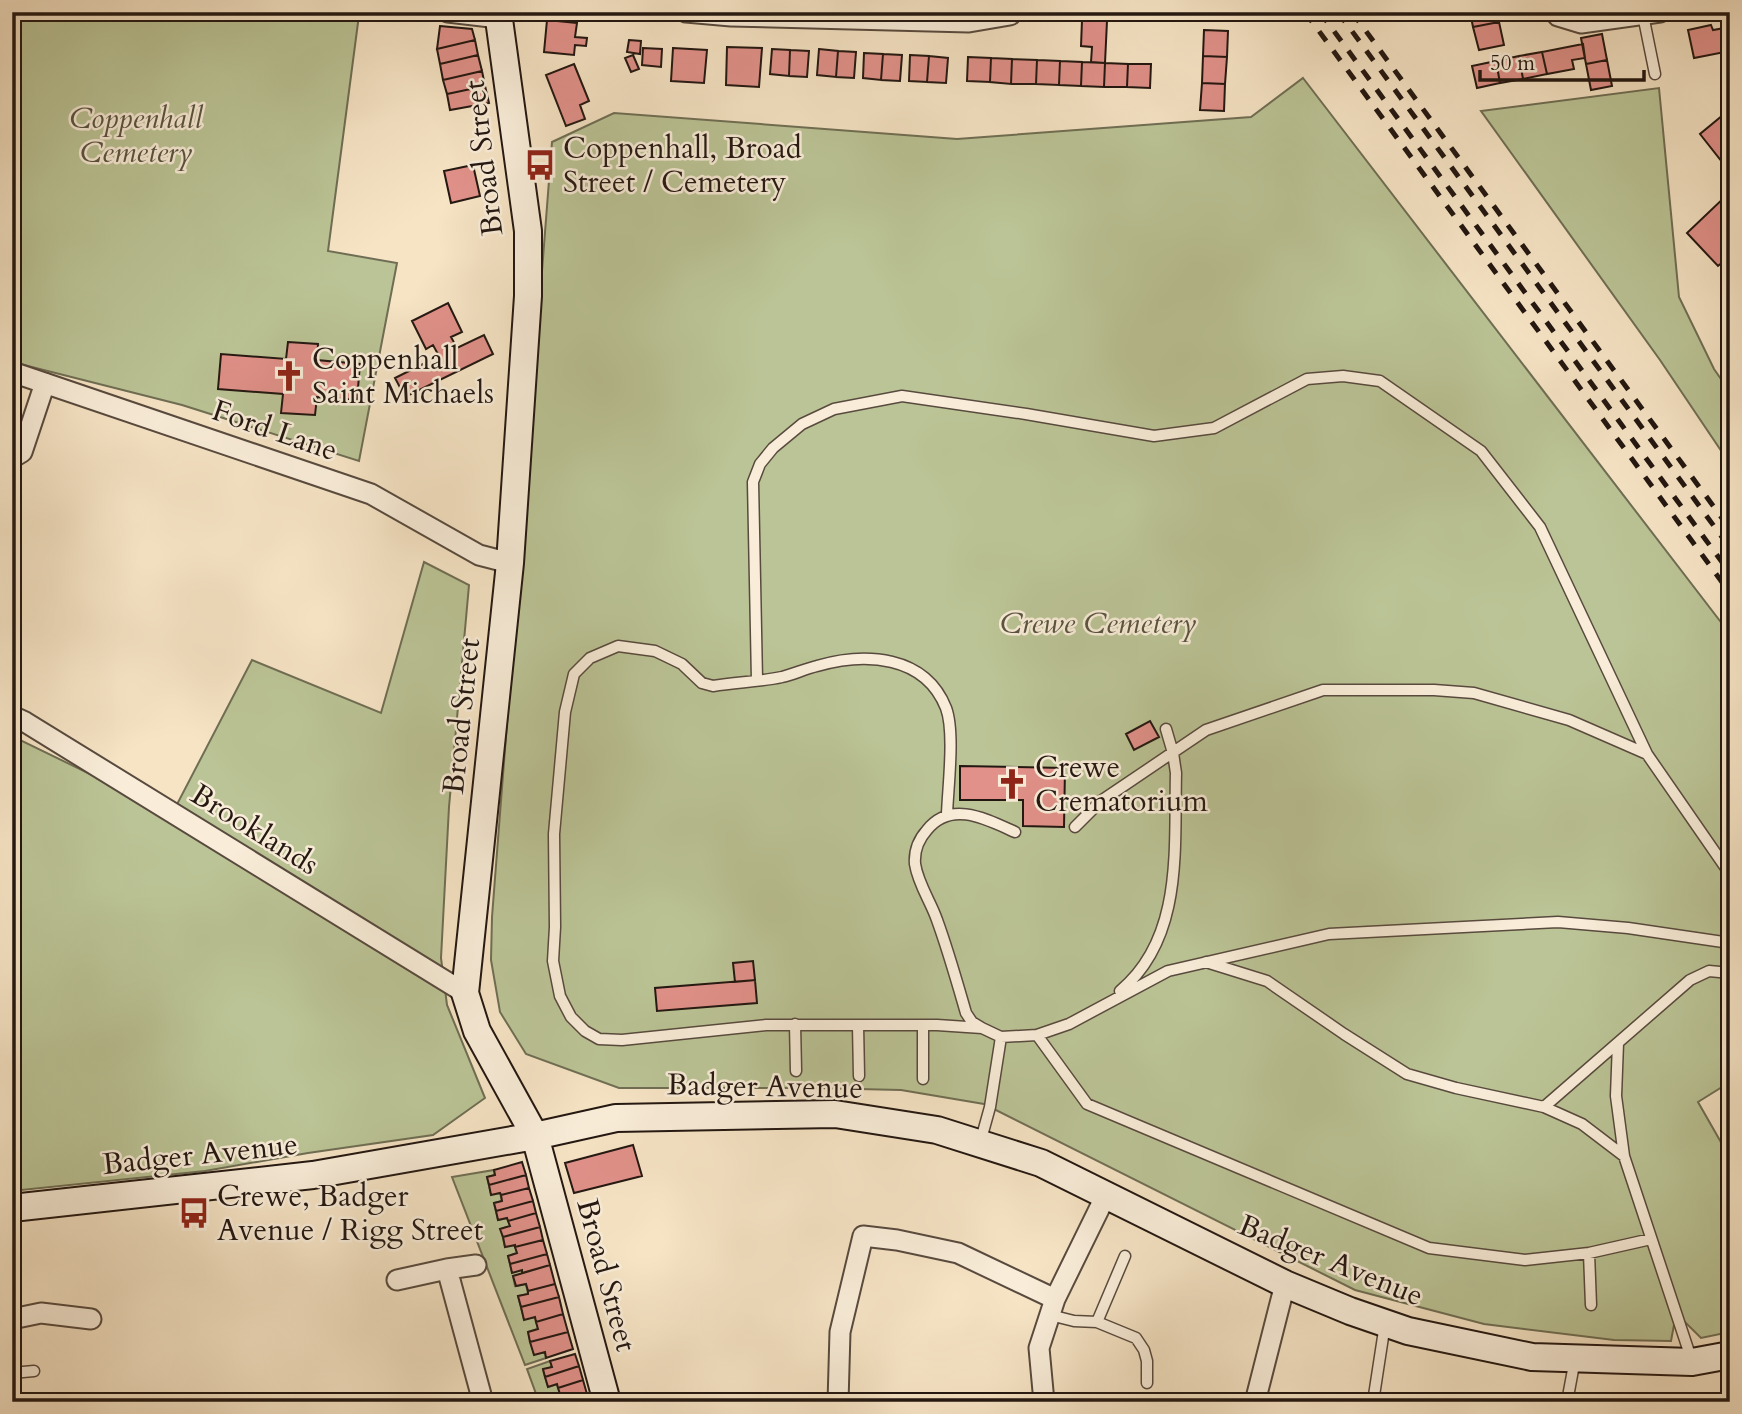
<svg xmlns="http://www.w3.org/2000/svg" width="1742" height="1414" font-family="Cardo,serif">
  <rect width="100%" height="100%" fill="#f6e4c5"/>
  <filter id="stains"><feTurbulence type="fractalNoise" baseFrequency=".00286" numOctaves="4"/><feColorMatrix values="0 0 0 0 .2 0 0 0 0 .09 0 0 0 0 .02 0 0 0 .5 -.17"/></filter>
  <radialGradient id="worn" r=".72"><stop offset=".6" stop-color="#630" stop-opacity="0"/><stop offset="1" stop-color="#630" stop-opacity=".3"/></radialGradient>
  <path fill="#bbc496" stroke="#6f6e54" stroke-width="2" d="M12,12H336L359,15L328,251L397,263L359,461L182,405L12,362Z
    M1303,78L1730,634V1082L1698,1102L1730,1158V1332L1701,1338L1685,1322L1674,1325L1671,1341L1614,1340L1484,1324L1355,1290L984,1104L901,1090L814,1088H619L526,1054L500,1012L491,960L492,917L552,142L614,113L957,139L1251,117Z
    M1659,88L1679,297L1714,369L1730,392V464L1660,360L1481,111Z
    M424,562L469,585L449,807L441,958L447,1005L485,1098L433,1135L308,1153L205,1171L12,1191V736L172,814L252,660L381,713Z
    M494,1170L495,1175L487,1177L491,1194L500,1193L502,1201L494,1203L498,1220L507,1218L510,1226L501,1229L505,1247L515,1245L517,1253L508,1256L512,1272L522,1270L523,1274L513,1276L515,1286L526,1284L528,1294L518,1296L524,1319L535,1317L538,1329L528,1332L534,1354L545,1352L546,1358L525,1365L452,1177Z
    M550,1361L552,1367L543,1370L548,1387L557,1384L560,1394L551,1397L553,1402H539L527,1369Z"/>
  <path fill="#e1918a" stroke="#231711" stroke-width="2" d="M1082,12H1107V21L1082,20Z
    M1141,12H1168V15Z
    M1168,12H1193V16L1168,15Z
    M1470,12H1497L1499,22L1473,27Z
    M547,20L577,23L575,37L587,38L586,46L575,45L574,55L544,52Z
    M1082,20L1107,21L1105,63L1091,62L1092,47L1081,46Z
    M1499,22L1504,45L1479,50L1473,27Z
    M1711,25L1713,30L1730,27V51L1694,58L1688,30Z
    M440,26L472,29L475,40L437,49Z
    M1204,30L1228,31L1227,57L1203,56Z
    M1602,34L1607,60L1586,64L1581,38Z
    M475,40L478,55L440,64L437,49Z
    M629,40L641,41L640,54L627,52Z
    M1583,44L1585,58L1572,60L1574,69L1547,74L1542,52Z
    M727,47L762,48L759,87L726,85Z
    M643,48L662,49L661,67L642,65Z
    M673,48L707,50L704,83L671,81Z
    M772,49L790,50L789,76L770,74Z
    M819,49L838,51L836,77L817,75Z
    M790,50L809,51L807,77L789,76Z
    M838,51L856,52L854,78L836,77Z
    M1542,52L1547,74L1523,79L1519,56Z
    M864,53L883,54L881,80L863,78Z
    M883,54L902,55L900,81L881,80Z
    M478,55L482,71L443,80L440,64Z
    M633,55L639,69L631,72L625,58Z
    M910,55L929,56L927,82L909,81Z
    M929,56L948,58L946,83L927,82Z
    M1203,56L1227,57L1225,84L1202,83Z
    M1519,56L1523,79L1500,83L1496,61Z
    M968,57L991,58L990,82L967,81Z
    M991,58L1012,59L1011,84L990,82Z
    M1012,59L1037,60L1036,84H1011Z
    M1037,60L1060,61L1059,85L1036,84Z
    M1607,60L1612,86L1591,90L1586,64Z
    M1060,61L1082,62L1081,86L1059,85Z
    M1496,61L1500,83L1477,88L1472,66Z
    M1082,62L1105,63L1104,87L1081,86Z
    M1105,63L1128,64L1127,87H1104Z
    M574,64L589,101L580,105L585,119L566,126L546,75Z
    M1128,64H1151L1150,88L1127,87Z
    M482,71L485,86L447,94L443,80Z
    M1202,83L1225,84L1224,111L1200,110Z
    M485,86L489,103L450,110L447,94Z
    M1729,110L1730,112V172L1700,134Z
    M473,165L480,196L451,203L444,171Z
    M1730,192V256L1718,266L1687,233Z
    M448,303L462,332L451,337L457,348L484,335L493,354L405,397L395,378L439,356L433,345L426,349L412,321Z
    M288,342L318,344L317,360L360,364L357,400L317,397L315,415L281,413L283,394L218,389L221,354L286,359Z
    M1150,721L1159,737L1134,750L1126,734Z
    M960,766L1065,768L1064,827L1023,826V800H960Z
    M753,961L755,980L735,982L733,963Z
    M755,980L757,1003L657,1011L655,988Z
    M633,1145L642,1176L574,1193L565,1163Z
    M522,1162L526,1175L489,1185L487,1177L495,1175L494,1170Z
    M526,1175L529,1188L501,1195L500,1193L491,1195L489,1185Z
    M529,1188L533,1201L496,1211L494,1203L502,1201L501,1195Z
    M533,1201L536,1213L508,1221L507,1218L498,1220L496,1211Z
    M536,1213L540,1227L503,1237L500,1229L510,1226L508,1221Z
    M540,1227L543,1240L515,1247V1245L505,1247L503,1237Z
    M543,1240L547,1254L510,1264L508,1256L517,1253L515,1247Z
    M547,1254L550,1265L522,1273V1270L512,1273L510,1264Z
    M550,1265L555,1284L528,1291L526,1284L516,1286L513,1276Z
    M555,1284L559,1297L521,1307L518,1296L528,1294V1291Z
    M559,1297L563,1314L536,1322L535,1317L524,1320L521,1307Z
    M563,1314L568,1332L530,1342L528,1332L538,1329L536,1322Z
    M568,1332L573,1349L546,1358L545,1352L534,1355L530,1342Z
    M575,1354L579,1366L545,1377L543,1369L552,1367L550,1361Z
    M579,1366L583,1380L558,1388L557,1384L548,1387L545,1377Z
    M583,1380L587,1394L563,1402H553L551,1397L560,1394L558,1388Z
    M587,1394L589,1402H563Z"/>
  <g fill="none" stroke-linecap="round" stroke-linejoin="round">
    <defs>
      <path id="lane" d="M1643,15L1655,74
        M757,680L753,482L760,464L773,448L802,424L834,409L902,396L1026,414L1154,436L1214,428L1307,379L1343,376L1380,381L1481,451L1540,527L1647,754
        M947,814C948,787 955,732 946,708C925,655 865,652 817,666C805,669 794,674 782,677C759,682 736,682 713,686L702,683L682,664L655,651L618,646L590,658L574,674L565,712L554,834L555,927L553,961L560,996L571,1017L585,1031L599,1039L622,1040L766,1025H937L982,1028
        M1075,827L1101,801L1206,730L1323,690H1434L1474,693L1569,720L1647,754L1730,874
        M1015,832C986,819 951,800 927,830C918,840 914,851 915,864C918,884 931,902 937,920C948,950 957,982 966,1013L972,1022L982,1028L1001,1037L1037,1035L1069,1024L1168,971L1329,934L1558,922L1628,928L1730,943
        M1206,962L1267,981L1344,1034L1407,1074L1456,1088L1544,1107L1690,980L1709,971L1730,973
        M1120,991C1184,938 1174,847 1176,773L1173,753L1166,729
        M795,1024L796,1071
        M858,1025L859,1076
        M1037,1035L1087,1104L1429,1248L1525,1260L1589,1253L1651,1239
        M1618,1043L1616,1096L1624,1156L1692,1361
        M923,1079V1025
        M1544,1107L1582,1124L1624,1156
        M980,1143L990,1107L1001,1037
        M1589,1253L1591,1305
        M1050,1315L1074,1321L1097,1322L1136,1338L1144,1350L1147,1361V1383
        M1097,1322L1125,1256
        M12,1373L34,1371
        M1373,1402L1385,1324
        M1567,1402L1575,1359"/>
      <path id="street" d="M448,12L499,18
        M686,12L731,16L969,22L1010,15L1013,12
        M1555,12L1558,16L1581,23L1660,12
        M12,372L371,494L479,555L510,563
        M12,458L22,452L45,383
        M12,716L25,722L465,993
        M447,1269L483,1402
        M397,1280L447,1269L476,1265
        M12,1319L41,1313L91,1319
        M838,1402L840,1332L863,1236L897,1240L958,1253L1055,1299
        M1044,1402L1039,1348L1055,1299L1106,1195
        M1255,1402L1285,1284"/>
      <path id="secondary" d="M498,12L528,231V296L510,563L465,993L477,1031L535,1136L607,1402
        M12,1208L313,1175L535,1136L616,1118L835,1114L937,1130L1041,1163L1285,1284L1350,1311L1408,1331L1532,1357L1692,1362L1730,1355"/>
    </defs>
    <use href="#lane" stroke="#584a3e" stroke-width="13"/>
    <use href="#street" stroke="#584a3e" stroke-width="23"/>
    <use href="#secondary" stroke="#231711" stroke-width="30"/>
    <use href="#lane" stroke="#f9edd9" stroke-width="10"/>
    <use href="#street" stroke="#f9edd9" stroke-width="19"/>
    <use href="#secondary" stroke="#f9edd9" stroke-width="26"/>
    <path stroke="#231711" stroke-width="5" stroke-dasharray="12 12" stroke-linecap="butt" d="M1305,12L1730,593
      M1320,12L1730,573
      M1338,12L1730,548
      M1352,12L1730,529"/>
  </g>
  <defs>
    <symbol id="bus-bare" viewBox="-9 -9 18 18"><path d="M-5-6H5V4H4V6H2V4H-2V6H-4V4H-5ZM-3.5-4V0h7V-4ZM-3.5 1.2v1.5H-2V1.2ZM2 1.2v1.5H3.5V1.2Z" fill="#8f2418" stroke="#f9edd9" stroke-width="2.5" paint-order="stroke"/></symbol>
    <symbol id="church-bare" viewBox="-9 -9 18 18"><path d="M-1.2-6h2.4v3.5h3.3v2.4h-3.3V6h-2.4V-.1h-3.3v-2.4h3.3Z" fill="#8f2418" stroke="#f9edd9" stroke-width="2.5" paint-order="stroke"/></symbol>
  </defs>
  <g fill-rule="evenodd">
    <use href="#bus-bare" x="518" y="143" width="44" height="44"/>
    <use href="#church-bare" x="267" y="354" width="44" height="44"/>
    <use href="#church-bare" x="990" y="762" width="44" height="44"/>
    <use href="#bus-bare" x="172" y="1191" width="44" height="44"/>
  </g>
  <g text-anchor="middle" stroke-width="5" stroke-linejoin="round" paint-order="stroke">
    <g font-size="30" font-style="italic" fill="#585440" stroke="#f9edd9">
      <text x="136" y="128">Coppenhall<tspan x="136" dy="34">Cemetery</tspan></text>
      <text x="1098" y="633">Crewe Cemetery</text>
    </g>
    <g font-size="30" fill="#231711" stroke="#f9edd9" text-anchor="start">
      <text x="563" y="158">Coppenhall, Broad<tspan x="563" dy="34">Street / Cemetery</tspan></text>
      <text x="312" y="369">Coppenhall<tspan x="312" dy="34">Saint Michaels</tspan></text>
      <text x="1035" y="777">Crewe<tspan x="1035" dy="34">Crematorium</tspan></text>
      <text x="217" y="1206">Crewe, Badger<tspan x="217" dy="34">Avenue / Rigg Street</tspan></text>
    </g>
    <g font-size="30" fill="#231711" stroke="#f9edd9">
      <text transform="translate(483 158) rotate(-97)" y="10">Broad Street</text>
      <text transform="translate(275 430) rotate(19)" y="10">Ford Lane</text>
      <text transform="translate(461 716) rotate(-84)" y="10">Broad Street</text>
      <text transform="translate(255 829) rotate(32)" y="10">Brooklands</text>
      <text transform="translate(765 1086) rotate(1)" y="10">Badger Avenue</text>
      <text transform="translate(200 1154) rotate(-6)" y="10">Badger Avenue</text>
      <text transform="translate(1331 1260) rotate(22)" y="10">Badger Avenue</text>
      <text transform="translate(607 1275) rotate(75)" y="10">Broad Street</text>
    </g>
  </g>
  <rect width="1742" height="1414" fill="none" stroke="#f6e4c5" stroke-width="42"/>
  <rect x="14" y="14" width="1714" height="1386" fill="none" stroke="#231711" stroke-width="3.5"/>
  <rect x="21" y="21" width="1700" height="1372" fill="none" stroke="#231711" stroke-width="2"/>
  <path d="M1480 70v10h164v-10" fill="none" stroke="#231711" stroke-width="3.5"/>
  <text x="1490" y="70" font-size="21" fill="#231711" stroke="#f9edd9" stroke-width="5" paint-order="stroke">50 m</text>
  <rect width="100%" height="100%" filter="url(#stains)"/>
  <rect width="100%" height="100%" fill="url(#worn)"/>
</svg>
